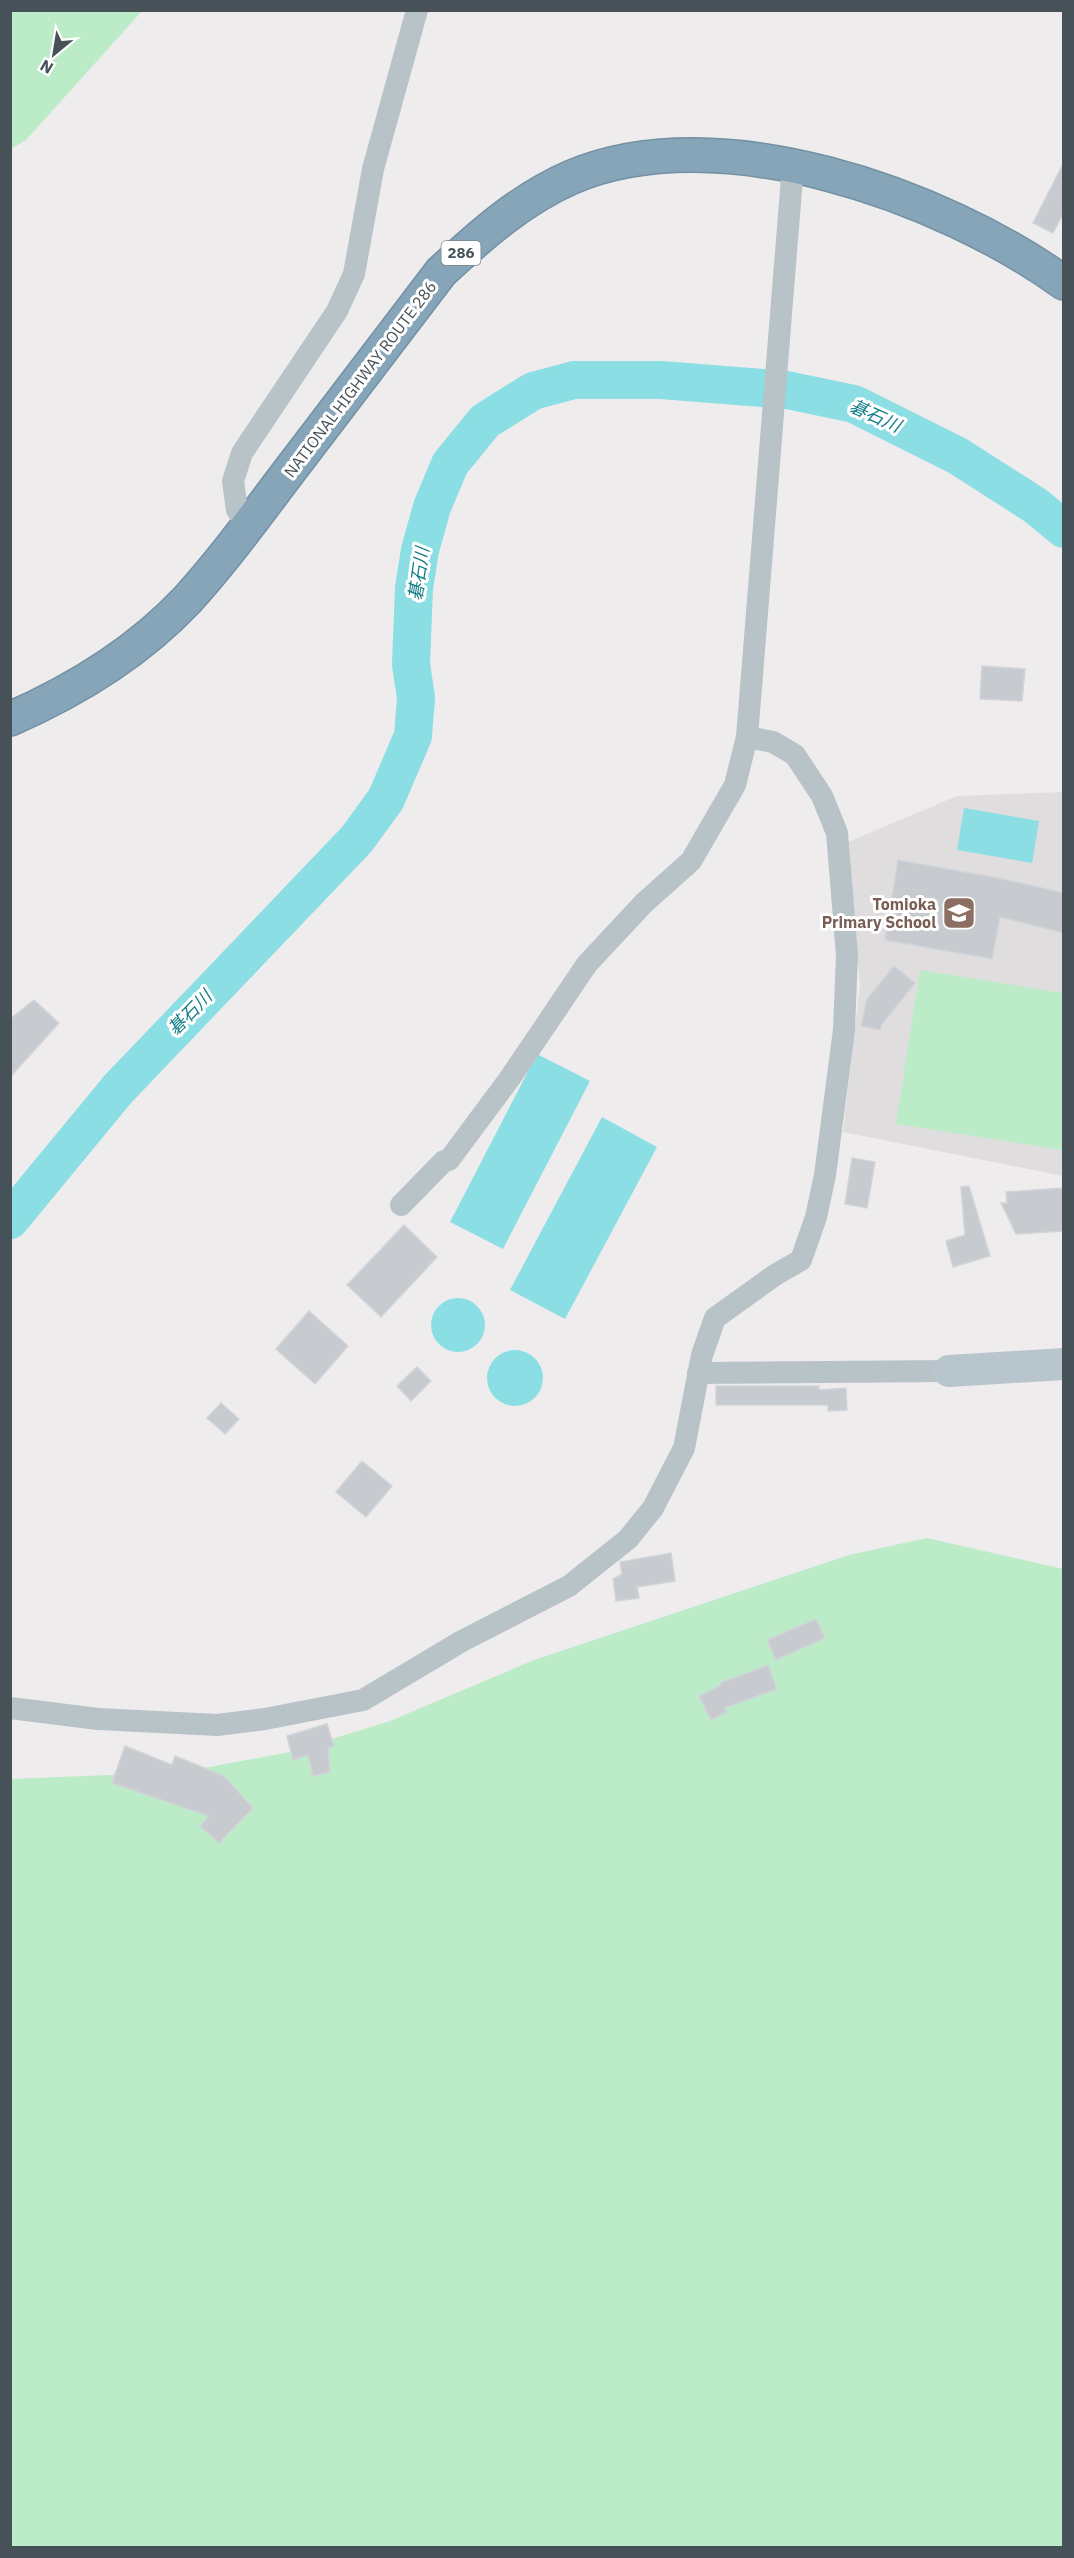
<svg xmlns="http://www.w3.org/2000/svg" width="1074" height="2558" font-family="'IBM Plex Sans','Noto Sans JP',sans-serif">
  <rect width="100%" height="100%" fill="#efeced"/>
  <path fill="#e0ddde" d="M1063,792V1176L843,1132L860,985L848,842L957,796Z"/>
  <path fill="#bcebc8" d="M11,10L142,11L26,140L11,149Z
    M920,970L1063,993V1150L896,1124Z
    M927,1538L1063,1569V2547H11L10,1779L183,1772L290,1752L390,1721L534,1660L849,1555Z"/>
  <path fill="#8cdee5" d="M964,808L1039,821L1032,863L957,850Z
    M537,1054L590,1081L503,1249L450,1222Z
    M602,1117L657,1147L565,1319L510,1290Z
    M431 1325a27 27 0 1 1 54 0a27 27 0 1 1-54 0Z
    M487 1378a28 28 0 1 1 56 0a28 28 0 1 1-56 0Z"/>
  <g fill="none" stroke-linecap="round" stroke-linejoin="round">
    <path stroke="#8cdee5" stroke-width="38" d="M10,1220L118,1089L357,839L386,799L413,736L416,698L411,664L414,588L420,550L432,507L450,464L485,421L533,391L574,380H661L787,390L854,404L958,456L1036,506L1064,529"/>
  </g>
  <path fill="#c7cacf" stroke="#d1d4d8" stroke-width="1.5" d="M1064,162V212L1053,233L1033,223Z
    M982,666L1025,669L1022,701L980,699Z
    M898,860L1003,879L1064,893V933L1000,917L992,959L885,940Z
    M894,966L915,983L882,1024L880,1030L861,1026L867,999Z
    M34,1000L59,1023L10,1077V1019Z
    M852,1158L875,1162L867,1208L845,1204Z
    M969,1186L990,1256L953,1267L946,1241L965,1235L961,1187Z
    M1064,1188V1231L1016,1234L1001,1203H1007L1006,1192Z
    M404,1225L437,1257L381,1317L347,1285Z
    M309,1311L348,1346L315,1384L276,1349Z
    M417,1367L431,1381L411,1401L397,1386Z
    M716,1386H819V1390L846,1388L847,1410L828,1411V1405H716Z
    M221,1403L239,1419L225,1434L207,1418Z
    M362,1461L392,1486L366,1517L336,1492Z
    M671,1553L675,1581L637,1587L639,1598L616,1601L613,1579L622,1574L620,1562Z
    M816,1619L825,1638L776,1660L767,1640Z
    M768,1665L777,1689L724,1708L727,1712L711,1720L699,1696L721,1685L720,1683Z
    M327,1724L334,1746L328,1748L330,1772L313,1776L308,1755L293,1760L287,1736Z
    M125,1746L172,1765L175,1756L224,1776L253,1808L219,1843L200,1826L209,1816L112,1783Z"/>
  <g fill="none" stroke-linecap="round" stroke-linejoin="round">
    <defs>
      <path id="highway" d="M10,719C74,691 139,651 187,600C228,555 263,505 300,457C347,396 394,334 441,272C481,235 521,199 572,177C718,115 942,195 1064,283"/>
    </defs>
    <use href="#highway" stroke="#7291a4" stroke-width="36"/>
    <path stroke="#b8c3c8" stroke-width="22" d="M248,526L237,510L233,481L242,453L337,311L354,274L373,169L417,10
      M401,1205L444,1161L449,1160L510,1078L587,964L644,903L691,861L735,785L747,737L793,165
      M698,1373L949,1371
      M10,1708L98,1719L217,1725L265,1719L363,1700L462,1641L569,1586L628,1539L653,1508L684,1448L702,1355L715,1318L775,1275L801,1260L816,1217L825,1175L844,1030L847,955L837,833L822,796L795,755L773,742L747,737"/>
    <path stroke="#b9c5cd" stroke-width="32" d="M949,1371L1064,1364"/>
    <use href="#highway" stroke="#87a5b9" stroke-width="33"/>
  </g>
  <defs>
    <symbol id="school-square" viewBox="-11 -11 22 22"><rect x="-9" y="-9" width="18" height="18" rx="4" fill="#8d6e63" stroke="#fff"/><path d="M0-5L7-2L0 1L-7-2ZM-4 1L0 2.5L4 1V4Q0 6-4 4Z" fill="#fff"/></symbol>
  </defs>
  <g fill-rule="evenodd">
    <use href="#school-square" x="940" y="894" width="38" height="38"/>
  </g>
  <g text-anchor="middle" stroke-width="6" stroke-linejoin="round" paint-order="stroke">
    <rect fill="#fff" stroke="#7e868a" stroke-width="1.5" x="441.5" y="241" width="39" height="24" rx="4.5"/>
    <g font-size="15" font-weight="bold" fill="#465258">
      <text x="461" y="258">286</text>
    </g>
    <g font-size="16" fill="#465258" stroke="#fff">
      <text transform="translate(360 379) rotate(-53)" y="6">NATIONAL HIGHWAY ROUTE 286</text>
    </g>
    <g font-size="16" font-weight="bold" fill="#785e54" stroke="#fff" text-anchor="end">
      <text x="936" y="910">Tomioka<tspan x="936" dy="18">Primary School</tspan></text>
    </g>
    <g font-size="18" font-style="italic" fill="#147f87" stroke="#fff">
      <text transform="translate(875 416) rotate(24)" y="6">碁石川</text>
      <text transform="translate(419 574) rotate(-82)" y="6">碁石川</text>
      <text transform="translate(190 1013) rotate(-46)" y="6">碁石川</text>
    </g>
  </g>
  <rect width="1074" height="2558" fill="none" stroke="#465258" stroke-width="24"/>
  <g transform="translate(54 54) rotate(210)" stroke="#ffffff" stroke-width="4.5" paint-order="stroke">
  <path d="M0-4.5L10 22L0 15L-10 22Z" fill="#465258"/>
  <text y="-9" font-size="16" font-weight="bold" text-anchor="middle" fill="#465258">N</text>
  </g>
</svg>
